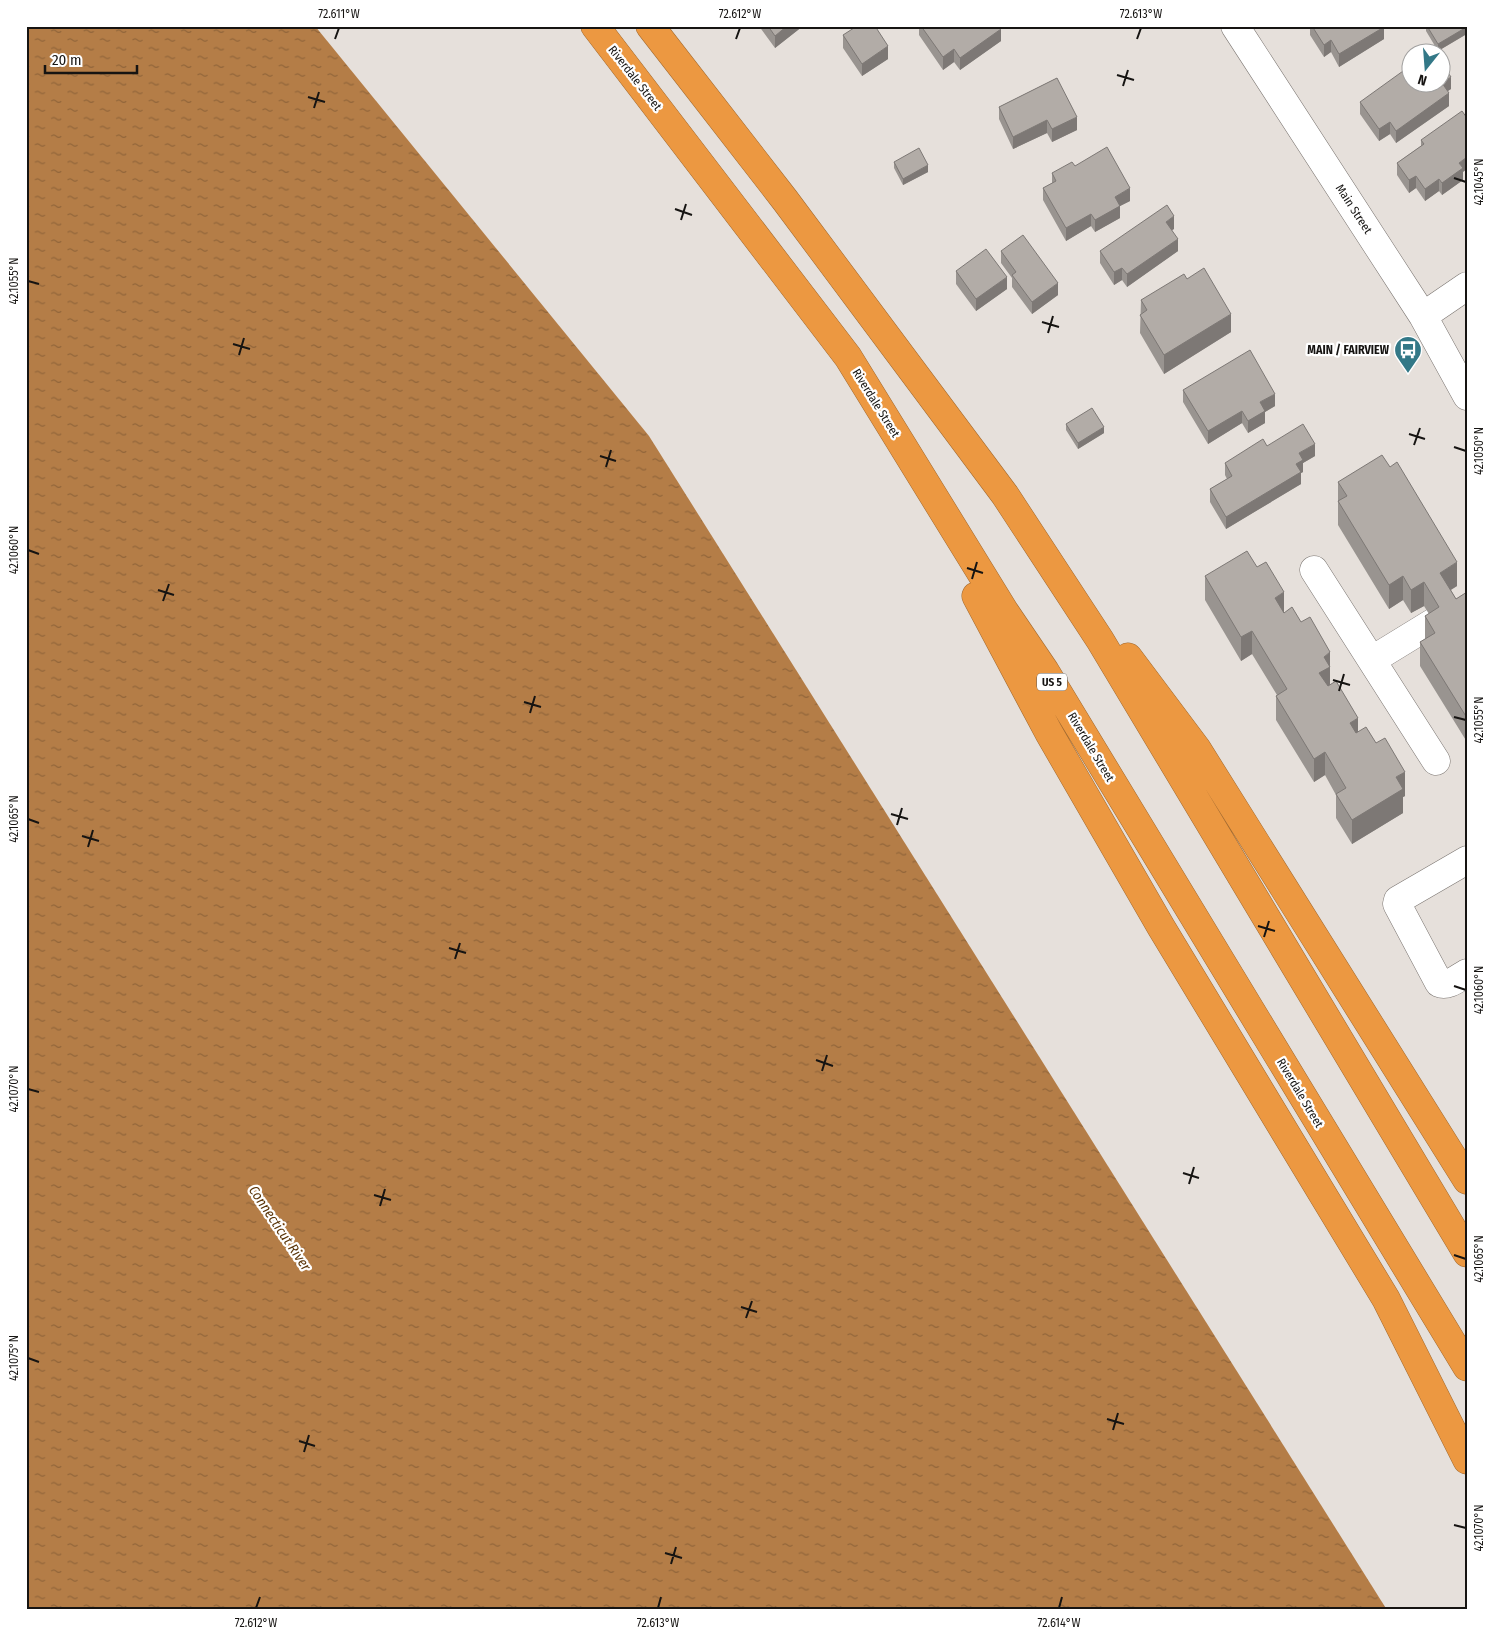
<svg xmlns="http://www.w3.org/2000/svg" width="1493" height="1636" font-family="'Fira Sans Condensed',sans-serif">
  <defs>
    <pattern id="water-ripples" width="26" height="14" patternUnits="userSpaceOnUse" patternTransform="scale(1.25)"><rect width="26" height="14" fill="#b47d47"/><path d="M2 4q2-2 4 0t4 0M15 11q2-2 4 0t4 0" fill="none" stroke="#91653a"/></pattern>
  </defs>
  <rect width="100%" height="100%" fill="#e6e0db"/>
  <path fill="url(#water-ripples)" d="M26,26H315L649,436L1387,1610H26Z"/>
  <g fill="none" stroke-linecap="round" stroke-linejoin="round">
    <defs>
      <path id="minor" d="M1235,26L1423,316L1467,396
        M1423,316L1467,286
        M1314,570L1436,761
        M1372,660L1434,622
        M1467,860L1398,900L1397,904L1439,983C1448,987 1458,978 1467,973"/>
      <path id="highway" d="M595,26L848,357L1005,612L1045,671L1467,1367
        M650,26L785,200L1005,495L1100,640L1467,1253
        M976,596L1049,733L1161,927L1386,1299L1467,1460
        M1128,657L1197,749L1467,1180"/>
    </defs>
    <use href="#minor" stroke="#7a7470" stroke-width="29"/>
    <use href="#highway" stroke="#a16a31" stroke-width="29"/>
    <use href="#minor" stroke="#fff" stroke-width="28"/>
    <use href="#highway" stroke="#ec9841" stroke-width="28"/>
  </g>
  <path fill="#999490" d="M759,26H803L775,48Z
    M919,26H999L1001,41L960,70L954,62L943,70L919,35Z
    M1310,26H1383L1384,39L1339,67L1331,52L1324,57L1310,35Z
    M1426,26H1464L1465,35L1438,51L1426,31Z
    M843,35L888,59L862,76L843,48Z
    M1057,78L1077,130L1052,142L1047,133L1013,149L999,119V107Z
    M1451,89L1447,91L1449,106L1396,143L1390,134L1379,141L1360,114V102Z
    M1421,140L1463,172V180L1442,195L1439,191L1425,201L1416,188L1409,193L1397,175V163L1421,146Z
    M894,162L928,172L903,185L894,168Z
    M1075,166L1130,201L1120,206V218L1095,232L1091,226L1066,241L1043,200V188L1052,183V173Z
    M1174,229L1172,230L1178,251L1127,287L1122,280L1114,285L1100,263V251Z
    M1001,251L1058,295L1032,314L1012,287V278L1001,263Z
    M956,271L1007,289L976,311L956,284Z
    M1187,279L1231,332L1164,374L1140,333L1141,300Z
    M1183,390L1275,406L1265,412V423L1248,433L1242,423L1208,444L1183,402Z
    M1066,424L1104,433L1078,449L1066,430Z
    M1315,456L1303,463V472L1301,473V484L1226,529L1210,502V489L1227,479L1225,475V463Z
    M1338,482L1457,586L1451,590L1456,599L1467,592V742L1420,666V642L1425,639V616L1429,614L1424,606L1411,613L1403,600L1389,609L1338,525Z
    M1257,567L1284,612L1330,676V685L1358,733L1405,796L1403,797V813L1352,844L1336,818V795L1325,775L1314,782L1276,720V696L1277,695L1252,654L1241,661L1205,600V576Z"/>
  <path fill="#7d7875" d="M787,26H803L775,48V36Z
    M1384,27V39L1339,67V54Z
    M1465,28V35L1438,51V44Z
    M1001,29V41L960,70V58Z
    M1331,40V52L1324,57V45Z
    M888,46V59L862,76V64Z
    M954,49V62L943,70V57Z
    M1451,77V89L1442,95V83Z
    M1449,93V106L1396,143V131Z
    M1077,117V130L1052,142V129Z
    M1047,120V133L1013,149V137Z
    M1390,122V134L1379,141V129Z
    M1467,157V169L1463,172V180L1442,195V183L1459,163Z
    M928,165V172L903,185V179Z
    M1416,176V188L1409,193V180Z
    M1439,179V191L1425,201V189Z
    M1130,188V201L1120,206V218L1095,232V220L1115,197Z
    M1091,214V226L1066,241V228Z
    M1174,216V229L1166,234V222Z
    M1178,239V251L1127,287V274Z
    M1122,268V280L1114,285V272Z
    M1007,277V289L976,311V299Z
    M1058,283V295L1032,314V302Z
    M1231,314V332L1164,374V355Z
    M1275,394V406L1265,412V423L1248,433V421L1260,402Z
    M1242,411V423L1208,444V431Z
    M1104,427V433L1078,449V443Z
    M1315,444V456L1303,463V472L1301,473V484L1226,529V517L1296,464L1299,453Z
    M1457,562V586L1440,596V573Z
    M1403,576V600L1389,609V585Z
    M1424,582V606L1411,613V590Z
    M1284,592V616L1275,598Z
    M1252,631V654L1241,661V637Z
    M1330,652V690L1319,673L1324,657Z
    M1358,718V742L1350,723Z
    M1325,752V775L1314,782V759Z
    M1405,772V796L1403,797V813L1352,844V820L1396,777Z"/>
  <path fill="#b2aca7" stroke="#7d7875" d="M768,26H787L775,36Z
    M857,26H875L888,46L862,64L843,35Z
    M921,26H999L1001,29L960,58L954,49L943,57Z
    M1312,26H1383L1384,27L1339,54L1331,40L1324,45Z
    M1427,26H1464L1465,28L1438,44Z
    M1441,62L1451,77L1442,83L1449,93L1396,131L1390,122L1379,129L1360,102L1410,66V82H1440Z
    M1057,78L1077,117L1052,129L1047,120L1013,137L999,107Z
    M1462,111L1467,118V157L1459,163L1463,168L1442,183L1439,179L1425,189L1416,176L1409,180L1397,163L1424,144L1421,140Z
    M1107,147L1130,188L1115,197L1120,206L1095,220L1091,214L1066,228L1043,188L1056,181L1052,173L1072,162L1075,166Z
    M919,148L928,165L903,179L894,162Z
    M1167,205L1174,216L1166,222L1178,239L1127,274L1122,268L1114,272L1100,251Z
    M1023,235L1058,283L1032,302L1012,275L1016,272L1001,251Z
    M986,249L1007,277L976,299L956,271Z
    M1204,268L1231,314L1164,355L1140,315L1147,310L1141,300L1184,274L1187,279Z
    M1250,350L1275,394L1260,402L1265,411L1248,421L1242,411L1208,431L1183,390Z
    M1092,408L1104,427L1078,443L1066,424Z
    M1303,424L1315,444L1299,453L1303,460L1296,464L1301,472L1226,517L1210,489L1232,476L1225,463L1263,439L1267,446Z
    M1382,455L1390,467L1397,462L1457,562L1440,573L1456,599L1467,592V718L1420,642L1435,633L1425,616L1439,607L1424,582L1411,590L1403,576L1389,585L1338,501L1347,496L1338,482Z
    M1247,551L1257,567L1266,562L1284,592L1275,598L1284,613L1292,607L1301,622L1310,617L1330,652L1324,657L1330,667L1319,673L1328,686L1336,681L1358,718L1350,723L1356,733L1366,727L1376,743L1385,738L1405,772L1396,777L1403,789L1352,820L1336,794L1346,788L1325,752L1314,759L1276,696L1287,689L1252,631L1241,637L1205,576Z"/>
  <path fill="none" stroke="#161412" stroke-width="2" d="M335,39L339,28M736,39L740,28M1137,39L1141,28M1117,75L1134,80M1123,86L1128,70M308,97L325,102M314,108L319,92M1454,178L1466,182M675,209L692,215M681,220L686,204M28,281L39,284M1042,322L1059,327M1048,333L1053,316M233,344L250,349M239,355L244,338M1409,434L1425,439M1414,445L1420,428M1454,447L1466,451M600,456L616,461M606,467L611,450M28,550L39,554M967,568L983,573M972,579L977,562M158,590L174,595M163,601L169,584M1333,680L1350,685M1339,691L1344,674M524,702L541,707M530,713L535,696M1454,717L1466,720M891,814L908,819M28,819L39,823M897,825L902,808M82,836L99,841M88,847L93,830M1258,926L1275,931M1264,937L1269,921M449,948L466,953M455,959L460,943M1454,986L1466,990M816,1060L833,1066M822,1071L827,1055M28,1089L39,1092M1183,1173L1199,1178M1189,1184L1194,1167M374,1195L391,1200M380,1206L385,1189M1454,1255L1466,1259M741,1307L757,1312M746,1318L752,1301M28,1358L39,1362M1107,1419L1124,1424M1113,1430L1118,1413M299,1441L315,1446M304,1452L309,1435M1454,1525L1466,1528M665,1553L682,1558M671,1564L676,1547M256,1608L260,1597M658,1608L661,1597M1059,1608L1062,1597"/>
  <defs>
    <symbol id="bus-pin" viewBox="-11 -11 22 30"><path d="M0 17L-7.5 6A9.5 9.5 0 1 1 7.5 6Z" fill="#337887" stroke="#fff"/><path d="M-5-6H5V4H4V6H2V4H-2V6H-4V4H-5ZM-3.5-4V0h7V-4ZM-3.5 1.2v1.5H-2V1.2ZM2 1.2v1.5H3.5V1.2Z" fill="#fff"/></symbol>
  </defs>
  <g fill-rule="evenodd">
    <use href="#bus-pin" x="1392" y="334" width="32" height="43"/>
  </g>
  <g text-anchor="middle" stroke-width="4.5" stroke-linejoin="round" paint-order="stroke">
    <rect fill="#fff" stroke="#5c5a59" stroke-width="1" x="1037" y="673.5" width="30" height="17" rx="4"/>
    <g font-size="11" font-weight="bold" fill="#161412">
      <text x="1052" y="686">US 5</text>
    </g>
    <g font-size="12" fill="#161412" stroke="#fff">
      <text transform="translate(635 78) rotate(52)" y="4">Riverdale Street</text>
      <text transform="translate(1354 209) rotate(57)" y="4">Main Street</text>
      <text transform="translate(876 403) rotate(58)" y="4">Riverdale Street</text>
      <text transform="translate(1091 747) rotate(59)" y="4">Riverdale Street</text>
      <text transform="translate(1300 1093) rotate(59)" y="4">Riverdale Street</text>
    </g>
    <g font-size="12" font-weight="bold" fill="#161412" stroke="#fff" text-anchor="end">
      <text x="1389" y="354">MAIN / FAIRVIEW</text>
    </g>
    <g font-size="14" font-style="italic" fill="#5b3509" stroke="#fff">
      <text transform="translate(280 1228) rotate(56)" y="5">Connecticut River</text>
    </g>
  </g>
  <rect width="1493" height="1636" fill="none" stroke="#ffffff" stroke-width="55"/>
  <g transform="translate(1426 68) rotate(197)"><circle r="24" fill="#ffffff" stroke="#a2a1a0"/>
  <path d="M0-4L9 19L0 12L-9 19Z" fill="#337887"/>
  <text y="-8" font-size="14" font-weight="bold" text-anchor="middle" fill="#161412">N</text>
  </g>
  <path d="M45 65v8h92v-8" fill="none" stroke="#161412" stroke-width="2.5"/>
  <text x="52" y="65" font-size="15" fill="#161412" stroke="#ffffff" stroke-width="4" paint-order="stroke">20 m</text>
  <rect x="28" y="28" width="1438" height="1580" fill="none" stroke="#161412" stroke-width="2"/>
  <g font-size="12" text-anchor="middle" fill="#161412">
    <text x="339" y="18">72.611°W</text>
    <text x="740" y="18">72.612°W</text>
    <text x="1141" y="18">72.613°W</text>
    <text transform="translate(1479 182) rotate(-90)" y="4">42.1045°N</text>
    <text transform="translate(14 281) rotate(-90)" y="4">42.1055°N</text>
    <text transform="translate(1479 451) rotate(-90)" y="4">42.1050°N</text>
    <text transform="translate(14 550) rotate(-90)" y="4">42.1060°N</text>
    <text transform="translate(1479 720) rotate(-90)" y="4">42.1055°N</text>
    <text transform="translate(14 819) rotate(-90)" y="4">42.1065°N</text>
    <text transform="translate(1479 990) rotate(-90)" y="4">42.1060°N</text>
    <text transform="translate(14 1089) rotate(-90)" y="4">42.1070°N</text>
    <text transform="translate(1479 1259) rotate(-90)" y="4">42.1065°N</text>
    <text transform="translate(14 1358) rotate(-90)" y="4">42.1075°N</text>
    <text transform="translate(1479 1528) rotate(-90)" y="4">42.1070°N</text>
    <text x="256" y="1627">72.612°W</text>
    <text x="658" y="1627">72.613°W</text>
    <text x="1059" y="1627">72.614°W</text>
  </g>
</svg>
